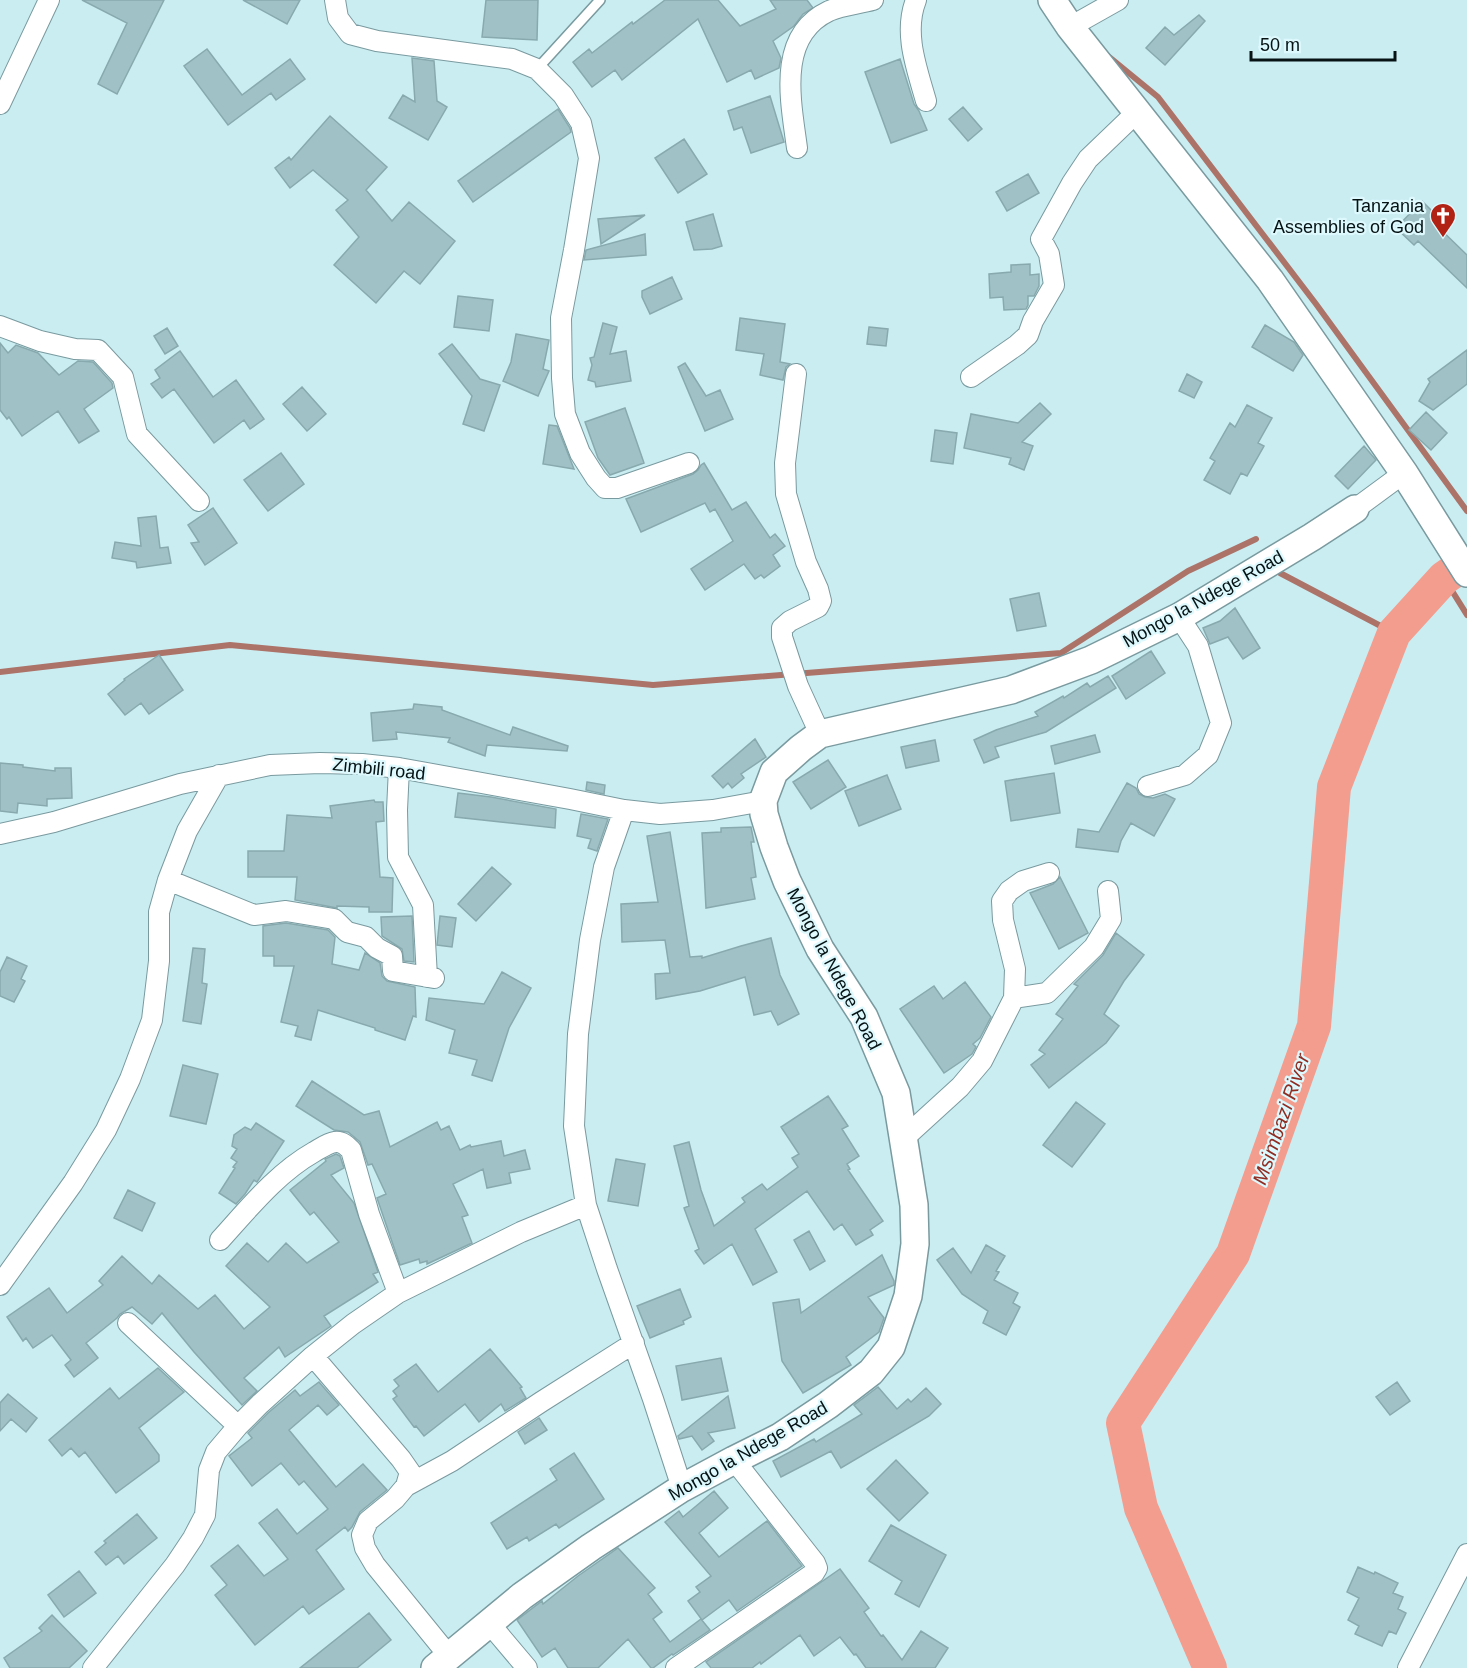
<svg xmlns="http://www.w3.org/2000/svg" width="1467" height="1668" font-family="Arial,sans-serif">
  <rect width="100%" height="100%" fill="#caedf2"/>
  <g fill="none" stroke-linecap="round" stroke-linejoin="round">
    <path stroke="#ac7369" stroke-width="6" d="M1108,56L1158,97L1316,304L1467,511
      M1280,573L1394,633
      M1444,578L1467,615
      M0,672L230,645L653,685L1061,653L1188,571L1256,539"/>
    <path stroke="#f39d8e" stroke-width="34" d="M1210,1668L1141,1508L1123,1423L1233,1254L1314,1026L1334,787L1394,633L1444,578L1467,562"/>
  </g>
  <path fill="#a0c2c7" stroke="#88aaae" stroke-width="1.5" d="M82,0H164L117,94L98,84L127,23Z
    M243,0H300L287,24Z
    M486,0H538L537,40L482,37Z
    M665,0H718L740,26L776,9L770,0H807L813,8L803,14L794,26L773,41L781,58L779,68L755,79L751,70L727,82L698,19L622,80L615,70L592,87L573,62L589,49L592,53L632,22L633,24Z
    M1199,15L1205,21L1165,65L1146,48L1165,27L1174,35Z
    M207,49L242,95L290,59L305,79L276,100L271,93L228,125L184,66Z
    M412,58L434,61L437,101L447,107L428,140L389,118L403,95L415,102Z
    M900,59L914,104L919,111L927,130L891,143L865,72Z
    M770,96L784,142L751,153L742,127L734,130L728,111Z
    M963,107L982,129L968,141L949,119Z
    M558,109L570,128L571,132L473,202L458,181Z
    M330,116L387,167L366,190L392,221L409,202L455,241L420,284L404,271L376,303L334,265L359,237L336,210L348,200L313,170L290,188L275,168L289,157L291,160Z
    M684,139L707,174L678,193L655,158Z
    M1028,174L1039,193L1007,211L996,192Z
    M1422,201L1437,216L1432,221L1467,255V288L1418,241L1414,245L1396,228Z
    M713,214L722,246L712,249L694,250L686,222Z
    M645,215L601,244L598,219Z
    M645,234L646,255L584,260L586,250Z
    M1030,264V275L1039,274V286L1034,296H1028V305L1026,309L1004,310L1003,297L990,298L989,274L1011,272V265Z
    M672,277L682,299L650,314L642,297V291Z
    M458,296L493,300L489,331L454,327Z
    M740,318L785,324L780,362L790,364L786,367L783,380L760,375L764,354L736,350Z
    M603,323L617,327L610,354L626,351L631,381L596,387L595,382L588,380L592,365L590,358L594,357Z
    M1265,325L1294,342L1303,355L1293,371L1252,347Z
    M869,327L888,329L886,346L867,344Z
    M167,328L178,346L165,354L154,336Z
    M516,334L549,340L543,369L549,371L538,396L503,381L511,362Z
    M0,343L8,353L16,345L38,353L59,375L78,361L93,362L112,383L113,388L84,409L99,431L79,443L58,411L22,436L9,417L7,419L0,410Z
    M452,344L480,379L500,385L484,431L463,424L472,396L439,354Z
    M1467,350V384L1433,410L1419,401L1430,382L1428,379Z
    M180,351L213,397L236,380L264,419L250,429L244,420L214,443L174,389L162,398L151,384L160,378L155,370Z
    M685,363L706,396L720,390L733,419L705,431L678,367Z
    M1187,374L1202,382L1194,398L1179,391Z
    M302,387L326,414L307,431L283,404Z
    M1040,403L1051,414L1022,442L1033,446L1024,470L1009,464L1011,458L964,448L971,414L1018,423Z
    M1247,405L1272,418L1258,443L1264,446L1247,476L1241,473L1230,494L1204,480L1215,461L1210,458L1230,423L1235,427Z
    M625,408L644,463L610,475L598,458L585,422Z
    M1426,412L1447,433L1431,450L1409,430Z
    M549,425L557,426L574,469L543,464Z
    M935,430L957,433L953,464L931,461Z
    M1364,446L1376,460L1348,489L1335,476Z
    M281,453L304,484L268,511L244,480Z
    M704,463L732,510L746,502L770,538L775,534L785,546L773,555L780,566L764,578L761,575L755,579L744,564L705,590L691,569L733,541L715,509L710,512L705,503L641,532L626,499L693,474L698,470L701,465Z
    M213,508L237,543L205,565L191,543L199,542L188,525Z
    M156,516L160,548L168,547L171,563L137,568L136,562L112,558L115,542L141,546L138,518Z
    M1039,593L1046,626L1017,631L1010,599Z
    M1235,608L1260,648L1243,659L1228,637L1210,644L1203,628L1220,621Z
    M1151,651L1165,673L1126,699L1112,676Z
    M159,655L183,690L149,714L141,703L125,715L108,694L125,680L124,679Z
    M1108,676L1116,688L1046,732L995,747L999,757L984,763L974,740L996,730L1038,716L1035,712L1063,696L1064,698L1087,683L1090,687Z
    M414,704L442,707V710L510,735L513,727L568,746L567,751L487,745L485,756L448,742L450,738L396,732L397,739L373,741L371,713L413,709Z
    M1095,735L1100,752L1055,764L1051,746Z
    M755,739L766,757L741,774L744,778L732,788L728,783L723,788L712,776Z
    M935,740L939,761L906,768L901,747Z
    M828,760L846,787L811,809L793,782Z
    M0,763L23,765V767L55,771V768H71L72,798L47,799V806L18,803L17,813L0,811Z
    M1054,773L1060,813L1011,821L1005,781Z
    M887,775L901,809L859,826L845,791Z
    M587,782L605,785L604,794L586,790Z
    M1127,783L1136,788L1139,794L1145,797L1153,798L1165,794L1175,799L1154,836L1131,823L1121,841L1118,852L1076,847L1078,829L1099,832Z
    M458,793L491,797L556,809L555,828L455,817Z
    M374,800L375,802H383L384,821L376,822L380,877L393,878L392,912H369V907L337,906V908L295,900L297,877H248V851H284L287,815L332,818L330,806Z
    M581,814L608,819L597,851L588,848L591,839L577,836Z
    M751,827L754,842H751L756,877L751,878L755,899L706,908L702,833L721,832V828Z
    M670,832L690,957L702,956V958L741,946L771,938L780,975L799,1014L778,1025L771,1011L754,1015L745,977L700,991L656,999L655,974L670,973L665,940L622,942L621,904L658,902L647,836Z
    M492,867L511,884L476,921L458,904Z
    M1060,877L1088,933L1059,949L1030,893L1053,884Z
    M412,916L414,962L404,961L402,949L382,936L381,917Z
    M440,916L456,918L452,947L437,945Z
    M286,923L328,930L335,937L332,964L359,970L365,953L380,963L382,976L387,981L415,987L416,1017L413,1016L405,1040L375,1030V1028L318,1010L311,1040L295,1036L298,1026L281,1022L294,966H274V956H263V926Z
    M1116,933L1144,955L1124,981L1104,1014L1119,1026L1106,1043L1049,1088L1031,1065L1045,1054L1039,1050L1063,1019L1056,1014L1078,986L1074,984L1103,955Z
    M193,948L205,949L202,983L207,984L201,1024L183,1021Z
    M7,957L27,966L21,979L25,981L14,1002L0,996V972Z
    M502,972L531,988L509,1028L492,1081L472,1075L477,1060L449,1053L455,1030L426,1020L429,998L484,1004Z
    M965,982L991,1017L980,1038L973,1044L976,1047L972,1054L944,1073L900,1009L934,986L943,999Z
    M183,1065L218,1074L206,1124L170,1116Z
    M312,1081L364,1115L379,1111L390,1147L437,1122L441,1130L449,1126L460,1150L470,1145L471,1147L501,1141L504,1156L525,1150L530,1169L509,1173L511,1183L487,1188L483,1169L453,1184L468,1215L462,1217L472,1243L427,1264V1261L420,1263L419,1259L400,1265L377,1198L386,1194L372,1164L368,1165L360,1142L348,1132L334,1130L296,1106Z
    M828,1096L848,1126L842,1129L859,1156L847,1164L850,1169L848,1170L883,1221L870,1230L873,1235L856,1245L842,1224L834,1230L807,1191L755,1229L777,1272L753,1285L732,1244L704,1264L695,1251L699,1249L684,1208L689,1206L674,1146L689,1142L701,1190L714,1226L745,1202L742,1198L762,1184L767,1190L798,1167L792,1158L799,1154L781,1127Z
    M1076,1102L1105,1124L1072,1167L1043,1145Z
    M256,1123L284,1141L257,1182L254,1180L245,1194L236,1204L219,1193L235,1168L233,1167L237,1162L231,1158L237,1149L232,1146L234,1135L245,1127L251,1130Z
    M336,1154L340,1156L344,1168L331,1175L354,1203L378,1272L373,1274L378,1282L324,1316L331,1326L285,1357L279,1347L244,1378L257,1391L242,1405L194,1352L162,1313L152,1324L132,1307L120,1314L117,1318L86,1343L98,1358L74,1377L65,1365L71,1360L52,1335L33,1348L26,1338L23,1341L7,1317L49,1288L67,1313L103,1285L99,1281L122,1256L152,1284L159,1275L198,1309L215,1295L244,1329L270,1307L226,1266L247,1243L268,1262L286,1243L307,1263L339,1242L314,1212L310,1215L290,1190L326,1161L325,1159Z
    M616,1159L645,1164L638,1206L608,1201Z
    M128,1190L155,1203L142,1231L114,1218Z
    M809,1231L825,1261L810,1270L794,1240Z
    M986,1245L1005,1256L996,1271L999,1272L994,1280L1018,1293L1013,1303L1020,1307L1006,1335L983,1323L988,1311L962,1294L937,1260L953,1248L971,1273Z
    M882,1255L894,1281V1285L868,1297L884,1318L879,1332L846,1357L851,1365L803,1393L782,1361L773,1303L799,1299L801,1313Z
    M680,1289L691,1317L683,1321L684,1324L650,1338L637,1306Z
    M490,1349L522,1387L520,1388L526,1398L505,1411L501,1404L479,1422L465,1404L424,1436L416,1426L414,1427L393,1399L397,1396L393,1391L399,1386L394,1380L416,1364L438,1392Z
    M721,1358L728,1391L682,1400L676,1366Z
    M158,1368L184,1392L139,1428L159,1455V1461L116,1493L85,1452L79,1457L71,1448L62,1456L49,1440L110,1388L119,1399Z
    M319,1382L339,1405L327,1415L318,1405L289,1430L336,1487L363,1464L387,1490L360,1512L352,1527L348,1531L345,1527L316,1550L344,1589L309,1614L303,1606L255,1645L215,1595L227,1585L211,1566L238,1545L264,1576L288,1559L259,1523L277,1509L297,1534L328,1509L304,1481L299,1485L281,1463L252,1486L229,1456L252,1438L248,1433L268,1413L295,1390L300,1396Z
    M1397,1382L1410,1401L1390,1415L1376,1397Z
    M878,1387L897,1409L908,1399L911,1402L926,1388L941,1404L929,1416L841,1468L831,1451L781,1477L773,1461L814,1439L816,1442L862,1414L854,1405Z
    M8,1394L37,1418L26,1432L11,1419L0,1431V1403Z
    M728,1396L735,1428L708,1433L714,1441L702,1450L692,1436L679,1439L678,1436Z
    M539,1418L547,1430L525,1444L518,1432Z
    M574,1453L604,1499L559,1528L556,1524L529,1541L527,1537L507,1549L491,1523L557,1480L550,1469Z
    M896,1460L928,1493L899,1521L867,1489Z
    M714,1491L728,1508L699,1533L719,1557L767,1521L802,1566L737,1611L729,1600L702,1620L688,1601L700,1592L696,1587L711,1576L665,1522L679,1511L683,1517Z
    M137,1514L157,1538L124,1564L118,1556L106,1565L95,1552L106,1543L104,1541Z
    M891,1525L946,1555L919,1607L895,1594L902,1581L869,1561Z
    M618,1548L655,1588L648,1594L662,1612L653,1619L670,1642L701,1619L710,1630L673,1655L672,1654L653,1668H651L628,1639L598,1668H568L555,1648L542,1657L517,1620L542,1601L543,1604L578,1576Z
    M1358,1567L1374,1574L1375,1572L1398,1583L1393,1593L1403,1597L1398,1609L1406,1613L1396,1634L1389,1631L1382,1646L1355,1634L1359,1626L1348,1620L1359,1598L1347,1592Z
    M840,1569L869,1608L864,1612L881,1636L883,1635L902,1660L921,1631L948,1648L935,1668H866L856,1654L854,1655L840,1637L814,1656L800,1635L761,1664L760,1662L752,1668H711L706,1662Z
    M79,1571L96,1593L64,1617L48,1595Z
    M369,1613L391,1640L357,1668H300Z
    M52,1615L87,1651L69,1668H10L4,1658L42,1631L39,1628Z"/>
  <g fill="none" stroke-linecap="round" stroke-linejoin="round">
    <defs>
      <path id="lane" d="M537,69L600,0"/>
      <path id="street" d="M335,0L338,18L350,34L377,41L512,59L537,69L563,95L581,123L589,158L574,250L561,318L562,378L565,414L580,453L596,478L605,488H617L689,463
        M916,0C903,33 917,69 926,101
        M1070,27L1118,0
        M0,104L49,0
        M797,148C791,102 776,36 829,11C843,5 859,4 873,0
        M0,326L40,341L75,349L98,350L123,377L137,434L199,501
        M796,374L785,463L786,494L806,562L818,589L821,601L818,607L790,621L782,628V637L798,686L820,734
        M971,377L1017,345L1028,335L1033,321L1054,285L1049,254L1041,239L1072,183L1088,159L1137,112
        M1355,509L1404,473
        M399,768L397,810L398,857L423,905L427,977
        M1148,786L1185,775L1208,755L1221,723L1198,646L1179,617
        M624,810L604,867L590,940L578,1034L574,1126L586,1205L607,1269L653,1399L682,1488
        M0,834L54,822L180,784L270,765L320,763L362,764L399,768L570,799L624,810L660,814L713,810L763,801
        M168,880L254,915L286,911L334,919L347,932L366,937L377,948L392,956L393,971L434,978
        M1014,998L1047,993L1094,947L1111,919L1108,891
        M903,1139L960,1087L982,1061L1014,998L1015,969L1003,920L1002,901L1009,891L1023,881L1049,873
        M220,1240C249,1208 277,1173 314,1152C321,1148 328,1143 335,1142C342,1141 347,1146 351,1150L369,1214L398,1293
        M0,1285L73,1183L106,1130L130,1079L152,1020L159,961V912L168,880L187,831L219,775
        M128,1323L238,1426
        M313,1356L401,1459L410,1472L406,1486L395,1499L368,1521L362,1535L365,1548L375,1565L449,1656
        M406,1486L452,1461L541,1402L634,1343
        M489,1623L527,1668
        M93,1668L175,1565L193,1538L205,1515L209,1470L216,1452L238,1426L260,1404L313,1356L353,1324L398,1293L521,1232L586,1205
        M676,1668L814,1573L817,1568L815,1563L734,1460
        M1408,1668L1467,1554"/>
      <path id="secondary" d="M1052,0L1070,27L1270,280L1404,473L1467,573
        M435,1668L522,1596L591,1547L682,1488L734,1460L780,1437L828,1405L871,1372L891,1347L908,1296L915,1244L914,1205L896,1093L864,1017L820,949L787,881L774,847L764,814L763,801L774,772L801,748L820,734L1011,690L1091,660L1179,617L1312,537L1355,509"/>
    </defs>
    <use href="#lane" stroke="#799a9f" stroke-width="12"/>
    <use href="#street" stroke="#799a9f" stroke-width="22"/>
    <use href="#secondary" stroke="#799a9f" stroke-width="30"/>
    <use href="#lane" stroke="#fff" stroke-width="9"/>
    <use href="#street" stroke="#fff" stroke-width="20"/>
    <use href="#secondary" stroke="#fff" stroke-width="27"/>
  </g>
  <defs>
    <symbol id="church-pin" viewBox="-11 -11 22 30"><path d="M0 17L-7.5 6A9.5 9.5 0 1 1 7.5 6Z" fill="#b12215" stroke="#ddf9fd"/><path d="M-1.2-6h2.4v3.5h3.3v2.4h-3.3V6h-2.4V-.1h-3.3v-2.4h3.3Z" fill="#fff"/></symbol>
  </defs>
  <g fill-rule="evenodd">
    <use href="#church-pin" x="1428" y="201" width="30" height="40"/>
  </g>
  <g text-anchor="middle" stroke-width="4.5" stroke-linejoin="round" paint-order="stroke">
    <g font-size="18" fill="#061214" stroke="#ddf9fd" text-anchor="end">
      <text x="1424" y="212">Tanzania<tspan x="1424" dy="21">Assemblies of God</tspan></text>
    </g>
    <g font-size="18" fill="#061214" stroke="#ddf9fd">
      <text transform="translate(1203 599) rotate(-29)" y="6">Mongo la Ndege Road</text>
      <text transform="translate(379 769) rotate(6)" y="6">Zimbili road</text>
      <text transform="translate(834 969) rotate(62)" y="6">Mongo la Ndege Road</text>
      <text transform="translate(748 1451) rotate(-30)" y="6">Mongo la Ndege Road</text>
    </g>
    <g font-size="20" font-style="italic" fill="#902c21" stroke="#ddf9fd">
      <text transform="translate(1281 1119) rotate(-71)" y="7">Msimbazi River</text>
    </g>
  </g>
  <path d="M1251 51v9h144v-9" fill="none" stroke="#061214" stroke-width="3"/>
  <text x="1260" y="51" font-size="18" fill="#061214" stroke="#ddf9fd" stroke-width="4.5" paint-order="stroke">50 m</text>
</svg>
